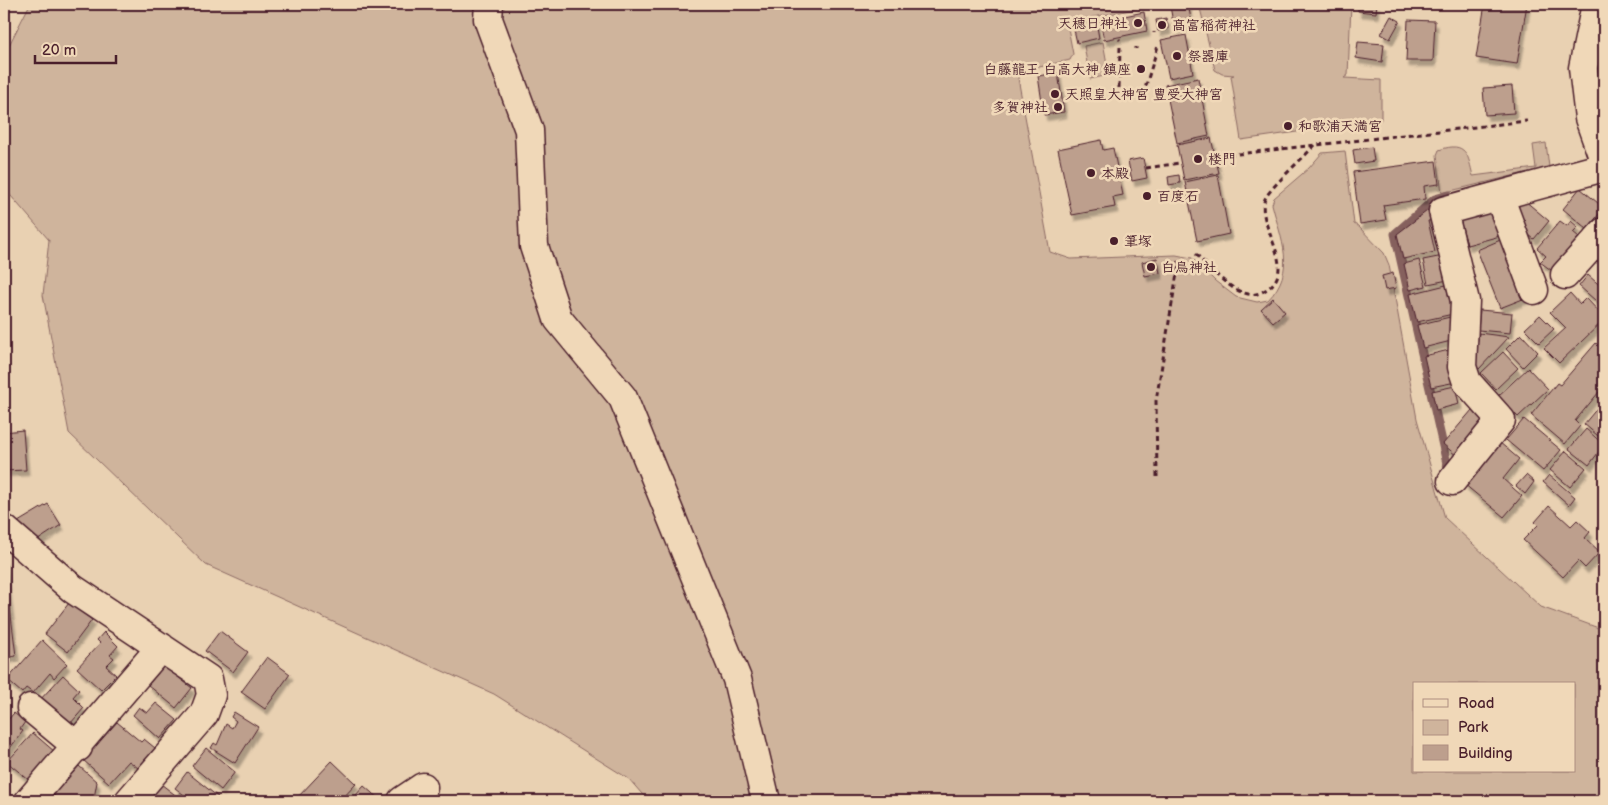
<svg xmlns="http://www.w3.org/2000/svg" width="1608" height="805" font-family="'Balsamiq Sans','Klee One',sans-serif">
  <defs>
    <filter id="shadow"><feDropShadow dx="3" dy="5.5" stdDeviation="1" flood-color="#0004"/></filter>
  </defs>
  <rect width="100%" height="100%" fill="#e9d1b2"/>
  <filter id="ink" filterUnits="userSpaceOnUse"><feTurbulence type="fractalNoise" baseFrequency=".02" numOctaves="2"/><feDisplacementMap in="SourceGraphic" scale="10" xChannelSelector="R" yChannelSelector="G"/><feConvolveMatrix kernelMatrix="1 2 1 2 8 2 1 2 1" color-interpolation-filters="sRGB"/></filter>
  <g filter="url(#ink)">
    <path fill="#cfb49c" stroke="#8c6a64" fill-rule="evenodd" d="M30,4H1162L1072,21L1068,28L1073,54L1070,60L1022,71L1018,78L1050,252L1071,259L1176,255L1192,258L1215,281L1236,297L1257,302L1268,300C1297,270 1281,240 1272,204L1274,198L1309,168L1322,153L1345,151L1354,224L1358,226L1384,253L1389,265L1417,419L1445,518L1541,607L1604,630V801H648L629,779L494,694L206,565L69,433L43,295L49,240L4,188V55ZM1414,684H1574V771H1414Z
      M1199,4H1351L1348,75L1344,78L1381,80V120L1241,140L1231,76L1234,75L1222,74L1215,70Z
      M1103,42L1109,75L1090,79L1084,46Z
      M1546,143L1549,167L1442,193L1437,155L1439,150C1467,140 1468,156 1473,176L1536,168L1533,145Z"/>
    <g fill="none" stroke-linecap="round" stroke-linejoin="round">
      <path stroke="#85605d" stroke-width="9" d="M1448,468L1395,234L1435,199L1449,195"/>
    </g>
    <path fill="#bd9f8d" stroke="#4a1f2b" filter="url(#shadow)" d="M1181,4H1188L1192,24L1174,28L1170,6Z
      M1358,4H1377L1376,13L1358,11Z
      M1485,4H1527L1517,64L1476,58Z
      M1144,12L1147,31L1104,40L1100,21Z
      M1391,16L1400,21L1390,39L1381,34Z
      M1166,18L1168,29L1158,31L1156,20Z
      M1408,20L1435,21L1433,61H1406Z
      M1096,21L1099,38L1077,43L1073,25Z
      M1186,35L1193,73L1169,78L1161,40Z
      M1358,42L1384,44L1382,62L1356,58Z
      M1058,73L1064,112L1044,115L1038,76Z
      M1198,78L1209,136L1177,143L1165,85Z
      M1512,86L1514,113L1485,115L1483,88Z
      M1211,138L1219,173L1184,180L1177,145Z
      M1101,140L1103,150L1113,148L1123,195L1113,197L1115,207L1072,215L1058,149Z
      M1372,147L1374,161L1355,164L1353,150Z
      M1143,158L1147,178L1132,181L1128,161Z
      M1436,161L1439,184L1424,186L1425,199L1383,205L1386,220L1360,224L1353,172Z
      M1179,175L1180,183L1169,185L1168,177Z
      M1218,175L1229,234L1197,241L1185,182Z
      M1580,188L1604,208L1587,229L1563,209Z
      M1524,200L1549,221L1534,239L1519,227L1525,220L1514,212Z
      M1431,208L1434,220L1428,221L1435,252L1403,259L1397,234Z
      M1494,211L1500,236L1467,245L1460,220Z
      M1560,221L1567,226L1571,221L1578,227L1573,232L1579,237L1551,270L1540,262L1546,256L1537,248Z
      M1505,238L1528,297L1500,308L1477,250Z
      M1443,256L1448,280L1428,284L1423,260Z
      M1157,258L1160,273L1145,276L1142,262Z
      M1419,260L1426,286L1410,290L1404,264Z
      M1393,273L1396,288L1385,290L1382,276Z
      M1588,275L1604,289V308L1579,286Z
      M1446,285L1453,314L1417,322L1410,294Z
      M1570,293L1580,304L1586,298L1604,317V320L1559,363L1544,348L1566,328L1550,312Z
      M1273,298L1285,312L1273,322L1261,309Z
      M1480,310L1512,313L1510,333L1478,330Z
      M1540,315L1554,329L1539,343L1525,329Z
      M1450,317L1455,340L1423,348L1417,325Z
      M1479,333L1509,337L1479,369H1474Z
      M1521,334L1538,352L1523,367L1506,349Z
      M1596,343L1604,350V386L1575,421L1580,426L1565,444L1531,415L1557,383L1560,385Z
      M1449,350L1456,382L1431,387L1424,356Z
      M1503,352L1518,368L1496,389L1481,373Z
      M1528,368L1548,389L1518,417L1498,396Z
      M1455,386L1459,404L1436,410L1432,391Z
      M1604,400V441L1584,424Z
      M1472,410L1487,423L1458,457L1443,444Z
      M1524,419L1561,450L1543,471L1506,440Z
      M1586,429L1604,445L1589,465L1569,449Z
      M23,430L26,470L4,471V432Z
      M1499,442L1519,459L1503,479L1522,496L1504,517L1464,484Z
      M1566,451L1586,468L1570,487L1550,470Z
      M1526,475L1534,482L1525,494L1516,486Z
      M1549,475L1575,497L1569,505L1543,482Z
      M48,504L61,525L32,544L18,522Z
      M1549,506L1571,526L1577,520L1590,532L1585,538L1600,552L1585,568L1578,561L1563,577L1523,540L1538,525L1535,522Z
      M4,559L16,656L4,658Z
      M69,603L92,620L68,652L45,634Z
      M220,631L248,652L233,672L205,651Z
      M104,632L118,646L110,655L114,658L106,666L116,675L101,690L77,668L100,643L97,640Z
      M42,640L67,664L54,678L50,673L33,693L26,688L22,693L7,680Z
      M267,657L290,674L265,709L241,692Z
      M164,666L192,688L176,708L148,685Z
      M63,675L79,690L73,697L84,708L70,724L38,702Z
      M156,703L177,720L160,739L133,715L139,707L147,713Z
      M234,712L258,727L235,763L211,748L214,743L217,745L226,724L232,728L236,721L231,717Z
      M14,713L25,722L20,729L23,731L4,756V724Z
      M117,722L141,742L144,739L155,748L138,768L129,761L109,783L83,760Z
      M33,733L55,752L30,781L7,762Z
      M206,748L235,772L221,790L192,766Z
      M332,761L356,784L340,801H300L297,798Z
      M79,766L97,782L94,798L91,801H50L55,795L50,791L65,774L69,777Z
      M187,772L218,797L214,801H192L175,788Z
      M161,784L183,801H147Z
      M364,786L380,800L379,801H361L355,796Z"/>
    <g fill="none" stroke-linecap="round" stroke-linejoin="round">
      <defs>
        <path id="minor" d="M489,4L488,19L529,130L534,246L558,319L623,398L737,679L766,801
          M1596,4L1583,68L1589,118L1604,160
          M1499,196L1534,290
          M1565,275L1604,232
          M1452,481L1501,420L1467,382L1462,367L1465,301L1443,211L1604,167
          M4,529L73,589L208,679L211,695L204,714L129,801
          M31,708L78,747
          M29,801L161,647
          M402,801L423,787"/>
      </defs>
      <use href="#minor" stroke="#4a1f2b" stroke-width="31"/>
      <path stroke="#4a1f2b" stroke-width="3" stroke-dasharray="5 4" stroke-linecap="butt" d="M1154,32V33
        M1119,39L1120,40
        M1136,49V47
        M1119,88L1120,46
        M1068,91L1076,90
        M1143,95L1158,46
        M1220,156L1527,121
        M1146,168L1180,163
        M1196,254C1210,268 1240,304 1262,292C1305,270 1251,223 1266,197C1274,184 1304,157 1316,144
        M1157,477L1156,401L1179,261"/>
      <use href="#minor" stroke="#f0d8b8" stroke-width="28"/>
    </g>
  </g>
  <g fill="#4a1f2b" stroke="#f0d8b8" stroke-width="2">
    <circle cx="1138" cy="23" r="5"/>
    <circle cx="1162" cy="25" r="5"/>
    <circle cx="1177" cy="56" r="5"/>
    <circle cx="1141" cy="69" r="5"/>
    <circle cx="1055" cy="94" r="5"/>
    <circle cx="1058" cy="107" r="5"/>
    <circle cx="1288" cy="126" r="5"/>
    <circle cx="1198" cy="159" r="5"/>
    <circle cx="1091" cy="173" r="5"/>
    <circle cx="1147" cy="196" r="5"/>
    <circle cx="1114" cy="241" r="5"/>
    <circle cx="1151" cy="267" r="5"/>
  </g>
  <g text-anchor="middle" stroke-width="5" stroke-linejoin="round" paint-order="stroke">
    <g font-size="14" font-weight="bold" fill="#4a1f2b" stroke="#f0d8b8" text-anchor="start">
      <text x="1128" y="28" text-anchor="end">天穂日神社</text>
      <text x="1172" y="30">髙富稲荷神社</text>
      <text x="1187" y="61">祭器庫</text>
      <text x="1131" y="74" text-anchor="end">白藤龍王 白高大神 鎮座</text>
      <text x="1065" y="99">天照皇大神宮 豊受大神宮</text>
      <text x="1048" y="112" text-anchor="end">多賀神社</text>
      <text x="1298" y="131">和歌浦天満宮</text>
      <text x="1208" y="164">楼門</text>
      <text x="1101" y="178">本殿</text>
      <text x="1157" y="201">百度石</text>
      <text x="1124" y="246">筆塚</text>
      <text x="1161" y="272">白鳥神社</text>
    </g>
  </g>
  <rect width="1608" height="805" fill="none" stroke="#f0d8b8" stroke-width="20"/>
  <rect x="10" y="10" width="1588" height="785" fill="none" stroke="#4a1f2b" stroke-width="2" filter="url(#ink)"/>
  <rect x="1413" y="682" width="162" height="90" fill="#f0d8b8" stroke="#ae8e80"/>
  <rect x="1423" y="699" width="25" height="8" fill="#f0d8b8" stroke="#ae8e80"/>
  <text x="1458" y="708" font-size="15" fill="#4a1f2b">Road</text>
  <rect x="1423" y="720" width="25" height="15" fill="#cfb49c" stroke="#ae8e80"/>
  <text x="1458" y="732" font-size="15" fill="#4a1f2b">Park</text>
  <rect x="1423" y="745" width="25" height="15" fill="#bd9f8d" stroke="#ae8e80"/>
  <text x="1458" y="758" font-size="15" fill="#4a1f2b">Building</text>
  <path d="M35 55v8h81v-8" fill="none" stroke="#4a1f2b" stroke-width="2.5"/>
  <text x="42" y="55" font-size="15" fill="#4a1f2b" stroke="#f0d8b8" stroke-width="4" paint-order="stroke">20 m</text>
</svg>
